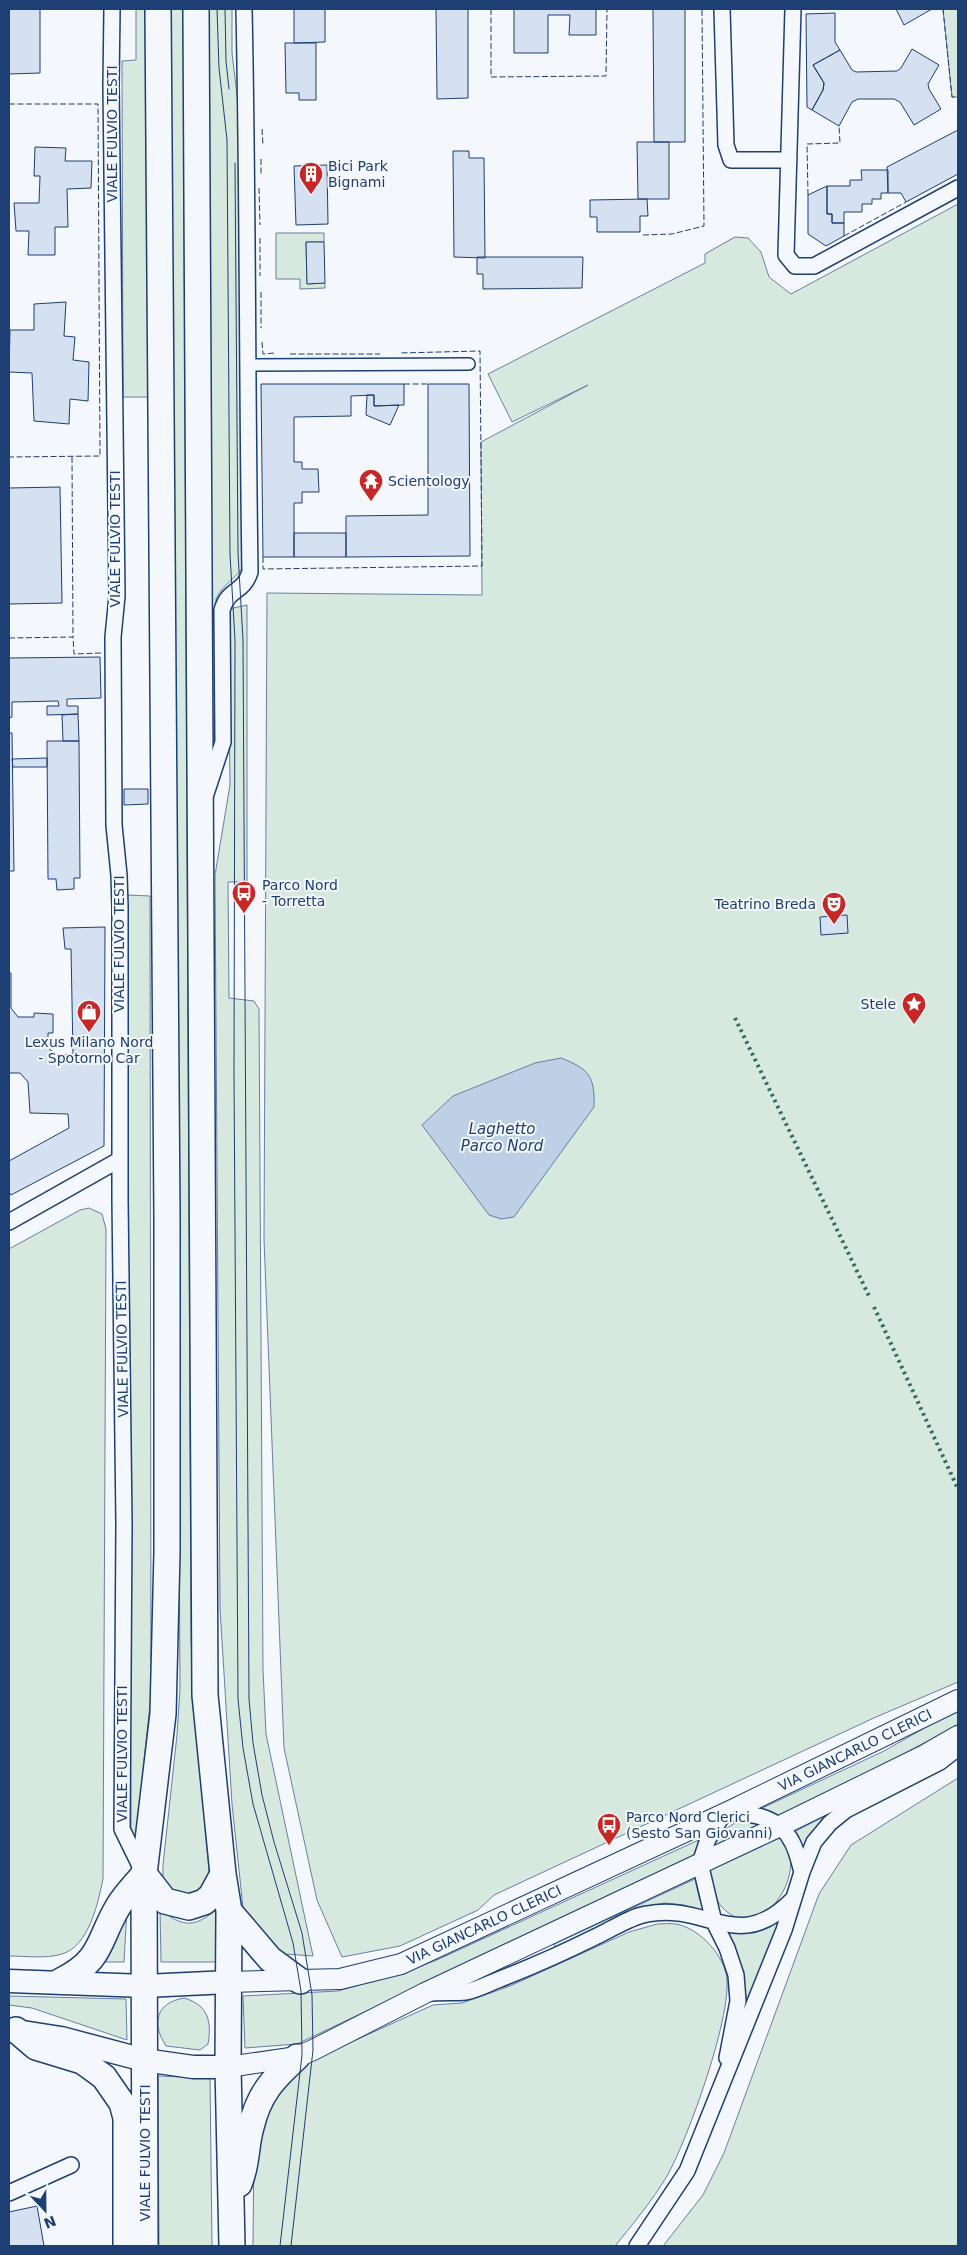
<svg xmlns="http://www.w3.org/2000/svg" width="967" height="2255" font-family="'DejaVu Sans',sans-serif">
  <rect width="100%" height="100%" fill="#f4f7fb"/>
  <path fill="#d7e8df" stroke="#687fa3" d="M136,9H145L148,397H123L122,61L136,60Z
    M171,9H183L191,1639L195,1716L209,1870C209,1874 209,1879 208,1883C200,1901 175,1901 166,1885C162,1880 163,1871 163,1865L177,1735L180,1689Z
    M208,9H232V53L240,120L244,563C241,576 223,583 216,599L217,732H212Z
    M943,9H958V97H952Z
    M958,204V1682L876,1717L494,1895L478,1910L400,1946L342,1957L317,1900L284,1748L264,1239L267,593L482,595L481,442L588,385L512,422L488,374L705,263V254L735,237L748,238L761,252L769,277L791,294Z
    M276,233H324V242H306L307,284L325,283V288L300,289V279H276Z
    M247,605V882H228L229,998L254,1001L259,1009L263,1670L266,1734L313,1956L285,1954L272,1948L244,1917L232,1804L220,1608L215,875L230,785L228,615L229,609Z
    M127,895L150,896L151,1695L136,1837H131Z
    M89,1208L102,1214L106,1229L103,1879C98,1903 89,1946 62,1954C46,1959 26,1956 9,1956V1249L80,1210Z
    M958,1709V1724L877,1769L775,1818L758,1810L884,1751Z
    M958,1778V2246H663L703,2195L724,2153L819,1894L851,1845Z
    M823,1817L803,1852L794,1832Z
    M741,1820L765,1824L709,1849C717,1835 726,1827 741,1820Z
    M782,1837C784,1842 789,1849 790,1854C797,1891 754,1944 721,1906C713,1897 712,1881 710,1870Z
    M703,1838L697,1854L297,2044L245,2048L243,1996L338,1991L403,1973L439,1959Z
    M695,1879L699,1897L704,1912L684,1905L664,1903L647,1907L556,1949L554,1944Z
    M218,1908L219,1962H161L160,1909C183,1928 195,1928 218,1908Z
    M127,1909L124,1962H104Z
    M780,1921L741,2029C743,1987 747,1970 727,1931C747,1931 762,1929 780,1921Z
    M657,1924C663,1924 670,1923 676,1924C698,1928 720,1951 726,1973C735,2010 687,2141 667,2176C652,2201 633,2224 615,2246H253L254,2134L294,2068L433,2005L462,2003L510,1986L629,1932Z
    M9,1996L126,1999L127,2040L32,2008L9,2005Z
    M184,1998C208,2005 212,2021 208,2044L200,2050L166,2046C151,2023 156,2003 184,1998Z
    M158,2076L210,2078L212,2246H159Z"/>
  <path fill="#bed0e5" stroke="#687fa3" d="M561,1058C589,1069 595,1076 594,1107L514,1217L501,1219L489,1215L422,1125L453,1096L535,1063Z"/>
  <path fill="#d5e0f0" stroke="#1d3f73" d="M9,9H40V73L9,74Z
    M294,9H325V42L294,43Z
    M436,9H468V98L437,99Z
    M514,9H596V35H569L570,15H548V53H514Z
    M653,9H685V142H654Z
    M896,9H932L904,25Z
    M835,13V42L840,50L813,65L824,83L823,90L812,110L807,107L806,14Z
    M285,43H316V100H299V93H286Z
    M912,49L939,65L928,84L929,89L941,109L914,125L900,102L894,99H858L852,102L839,126L812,110L823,90L824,83L813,65L840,50L852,70L856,72L897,71L901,68Z
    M958,130V174L906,202L901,193H888L887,167Z
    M637,142H669V199H638Z
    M35,147L66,148L65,161H92L91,188L67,189L68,227H55V255H28L29,231H16L14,203H39L40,176H34Z
    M453,151H469V158H484L485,258L454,257Z
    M327,165L328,224L296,225L294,166Z
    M861,170H888V193H881V199H872V204H862V212H844V223H832V214H827V186H850V180H862Z
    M827,186V214H832V223H844V236L826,246L808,234V195Z
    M647,199L648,216H640V232H597V217H590V200Z
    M306,242H324L325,283L307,284Z
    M477,257H583L582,288L483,289V274H477Z
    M66,302L64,336L75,337L73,360L89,362L88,401L70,399L69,424L34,421L32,373L9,372L10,330H34V304Z
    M261,384H404V405L374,406V395L351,396V416L294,417V462H302V469H318L319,492H302V503H294V557H263Z
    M428,384H469L470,556L346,557V516L428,515Z
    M367,395H374V406L399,405L390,425L366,415Z
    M60,487L62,603L9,604V488Z
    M294,533H346V557H294Z
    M100,657L101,698L67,699V706H78V714L47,715V706H59L58,701L12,702V717L9,718V658Z
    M78,714L79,741H63L62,715Z
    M9,733H12L14,871H9Z
    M47,741H79L80,878H74V889L57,890L56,879H48Z
    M47,758V767H13L12,759Z
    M124,789H148V804L124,805Z
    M847,915L848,933L821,935L820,917Z
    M105,927L104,1146L11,1195L9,1192V1161L69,1128L68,1114L30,1113L28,1082L20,1073H9V973H11V1008L18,1017H34V1013L53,1014V1033H48V1048L57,1055L73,1054L71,949H65L63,928Z
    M37,2206L44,2246H9V2212Z"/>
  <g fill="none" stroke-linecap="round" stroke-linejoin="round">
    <defs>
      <path id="pedestrian" d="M247,365L469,364"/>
      <path id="minor" d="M112,9L111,85L117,596L113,637L114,825L119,875L120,907V1200L124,1524L122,1829L143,1872
        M722,9L726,145L731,160H789
        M793,9L786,255L795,266H814L958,188
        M206,794L223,742L222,610C229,587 243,594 250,572C247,384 248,196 244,9
        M9,1222L119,1160
        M432,1993C443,1992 455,1993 466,1992C476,1990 488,1984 498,1980C531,1967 563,1953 595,1937C611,1930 629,1917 647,1914C706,1902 738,1955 792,1900
        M727,2058L738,2001L736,1975L727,1948L714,1922L700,1863L708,1839L724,1813C751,1813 778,1815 792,1842C797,1851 799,1862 802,1872
        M9,2193L71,2165
        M637,2246L687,2171L784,1930L802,1872L814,1842L830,1823L846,1810L940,1762L958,1748"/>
      <path id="tertiary" d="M229,1982L340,1979L401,1964L732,1810L958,1700
        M228,2067L297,2057L313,2050L425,1993L780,1826L925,1755L958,1736"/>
      <path id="secondary" d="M9,1981L145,1986L229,1982
        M10,2030L61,2038L144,2060L193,2067H228"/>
      <path id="primary" d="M196,9L205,1695L223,1874L229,1911L228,2067L232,2246
        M144,1874L165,1901L189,1907L204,1902L211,1896L223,1874
        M229,1911L270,1959L300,1981
        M61,1981C104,1959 97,1941 119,1905C126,1894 136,1884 144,1874
        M16,2030L36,2047L82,2061L104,2077L122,2103L126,2118V2246
        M239,2184C248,2162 245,2148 251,2127C259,2094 272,2080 297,2057
        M145,2246L144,1874L163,1714L167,1552V1218L158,9"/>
    </defs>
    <use href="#pedestrian" stroke="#1d3f73" stroke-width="14"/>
    <use href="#minor" stroke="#1d3f73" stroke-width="18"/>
    <use href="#tertiary" stroke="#1d3f73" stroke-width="22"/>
    <use href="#secondary" stroke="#1d3f73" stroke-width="25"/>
    <use href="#primary" stroke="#1d3f73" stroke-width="28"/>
    <use href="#pedestrian" stroke="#f4f7fb" stroke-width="11"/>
    <use href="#minor" stroke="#f4f7fb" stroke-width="15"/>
    <use href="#tertiary" stroke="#f4f7fb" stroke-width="20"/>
    <use href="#secondary" stroke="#f4f7fb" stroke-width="22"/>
    <use href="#primary" stroke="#f4f7fb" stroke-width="25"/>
    <path stroke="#1d3f73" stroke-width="1" d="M217,9L219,68L227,140L230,554L235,640L234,1073L238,1699L243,1748L253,1804L293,1943L301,1991L302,2055L280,2246
      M225,9L226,61L229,89
      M235,163L238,553L243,640L249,1699L253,1743L262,1795L274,1842L302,1933L312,1995L313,2050L291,2246"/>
    <path stroke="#2c6c60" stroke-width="4" stroke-dasharray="2.5 4" stroke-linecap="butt" d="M735,1018L869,1296
      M874,1307L958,1489"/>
    <path stroke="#1d3f73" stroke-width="1" stroke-dasharray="6 2.5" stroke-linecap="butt" d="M491,9V77L606,76L607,9
      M943,9L952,97H958
      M9,104H98L100,456L9,457
      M262,129L263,145
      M261,159V174
      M259,188L260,225
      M808,195L807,144L840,143L839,126
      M643,235L672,234L704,226L702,9
      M844,236L906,202
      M260,238V276
      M261,292V328
      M262,342L263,354L275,353
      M290,354H380
      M404,384H428
      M72,457L73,637
      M263,557V569L482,566L480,351L399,353
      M9,638L73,637L74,654L101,653"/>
  </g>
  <defs>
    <symbol id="building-pin" viewBox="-11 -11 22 30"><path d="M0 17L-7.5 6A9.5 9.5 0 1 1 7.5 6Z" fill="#c62828" stroke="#f4f7fb"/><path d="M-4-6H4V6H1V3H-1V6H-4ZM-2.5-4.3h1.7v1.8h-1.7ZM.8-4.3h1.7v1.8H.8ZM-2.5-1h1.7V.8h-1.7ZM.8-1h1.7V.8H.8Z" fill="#fff"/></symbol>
    <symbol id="temple-pin" viewBox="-11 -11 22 30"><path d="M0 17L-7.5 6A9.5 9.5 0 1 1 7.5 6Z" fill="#c62828" stroke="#f4f7fb"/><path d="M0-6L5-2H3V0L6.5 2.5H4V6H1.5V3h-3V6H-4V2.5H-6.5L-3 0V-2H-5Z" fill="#fff"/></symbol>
    <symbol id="bus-pin" viewBox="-11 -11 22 30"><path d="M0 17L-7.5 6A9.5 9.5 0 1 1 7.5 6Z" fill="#c62828" stroke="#f4f7fb"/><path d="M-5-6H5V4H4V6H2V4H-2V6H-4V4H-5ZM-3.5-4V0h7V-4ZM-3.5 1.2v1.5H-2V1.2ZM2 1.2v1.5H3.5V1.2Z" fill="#fff"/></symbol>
    <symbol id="theatre-pin" viewBox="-11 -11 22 30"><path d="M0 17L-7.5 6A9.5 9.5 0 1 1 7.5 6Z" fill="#c62828" stroke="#f4f7fb"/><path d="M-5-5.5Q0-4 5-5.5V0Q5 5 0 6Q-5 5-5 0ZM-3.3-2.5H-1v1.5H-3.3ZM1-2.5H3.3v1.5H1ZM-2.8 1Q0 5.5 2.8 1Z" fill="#fff"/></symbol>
    <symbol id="sight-pin" viewBox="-11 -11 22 30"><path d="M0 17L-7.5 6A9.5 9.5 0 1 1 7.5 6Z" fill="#c62828" stroke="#f4f7fb"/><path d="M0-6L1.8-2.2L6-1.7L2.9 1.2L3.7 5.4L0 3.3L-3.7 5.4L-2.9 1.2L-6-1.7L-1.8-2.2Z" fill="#fff"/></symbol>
    <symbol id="shop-pin" viewBox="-11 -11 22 30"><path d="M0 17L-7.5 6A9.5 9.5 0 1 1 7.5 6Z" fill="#c62828" stroke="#f4f7fb"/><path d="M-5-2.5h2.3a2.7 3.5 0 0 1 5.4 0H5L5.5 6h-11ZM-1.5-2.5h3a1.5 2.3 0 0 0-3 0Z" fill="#fff"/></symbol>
  </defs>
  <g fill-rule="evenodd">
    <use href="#building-pin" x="297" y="160" width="28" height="38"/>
    <use href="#temple-pin" x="357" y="467" width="28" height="38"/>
    <use href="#bus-pin" x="230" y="879" width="28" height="38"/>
    <use href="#theatre-pin" x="820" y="890" width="28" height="38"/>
    <use href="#sight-pin" x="900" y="990" width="28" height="38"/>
    <use href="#shop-pin" x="75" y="998" width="28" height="38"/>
    <use href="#bus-pin" x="595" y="1811" width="28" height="38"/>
  </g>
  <g text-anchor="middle" stroke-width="4" stroke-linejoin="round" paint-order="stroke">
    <g font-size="14" fill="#1d3f73" stroke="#f4f7fb">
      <text transform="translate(112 134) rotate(-90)" y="5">VIALE FULVIO TESTI</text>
      <text transform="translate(115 539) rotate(-90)" y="5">VIALE FULVIO TESTI</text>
      <text transform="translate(119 944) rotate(-90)" y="5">VIALE FULVIO TESTI</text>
      <text transform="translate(122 1349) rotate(-91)" y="5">VIALE FULVIO TESTI</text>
      <text transform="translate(855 1750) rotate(-26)" y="5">VIA GIANCARLO CLERICI</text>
      <text transform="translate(122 1754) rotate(-90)" y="5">VIALE FULVIO TESTI</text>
      <text transform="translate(484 1925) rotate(-25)" y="5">VIA GIANCARLO CLERICI</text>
      <text transform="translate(145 2153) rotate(-90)" y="5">VIALE FULVIO TESTI</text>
    </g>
    <g font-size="14" fill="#1d3f73" stroke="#f4f7fb" text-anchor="start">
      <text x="328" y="171">Bici Park<tspan x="328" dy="16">Bignami</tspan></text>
      <text x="388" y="486">Scientology</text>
      <text x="262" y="890">Parco Nord<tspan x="262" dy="16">- Torretta</tspan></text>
      <text x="816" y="909" text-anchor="end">Teatrino Breda</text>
      <text x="896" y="1009" text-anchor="end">Stele</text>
      <text x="89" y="1047" text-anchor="middle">Lexus Milano Nord<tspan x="89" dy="16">- Spotorno Car</tspan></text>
      <text x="626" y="1822">Parco Nord Clerici<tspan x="626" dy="16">(Sesto San Giovanni)</tspan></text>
    </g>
    <g font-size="15" font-style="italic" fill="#1d3f73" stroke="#f4f7fb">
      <text x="502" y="1134">Laghetto<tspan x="502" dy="17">Parco Nord</tspan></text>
    </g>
  </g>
  <rect width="967" height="2255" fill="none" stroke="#1d3f73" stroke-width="20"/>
  <g transform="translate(45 2210) rotate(158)" stroke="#f4f7fb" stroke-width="4" paint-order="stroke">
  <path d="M0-4L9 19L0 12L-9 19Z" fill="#1d3f73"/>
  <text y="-8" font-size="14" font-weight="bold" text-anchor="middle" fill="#1d3f73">N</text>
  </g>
</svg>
